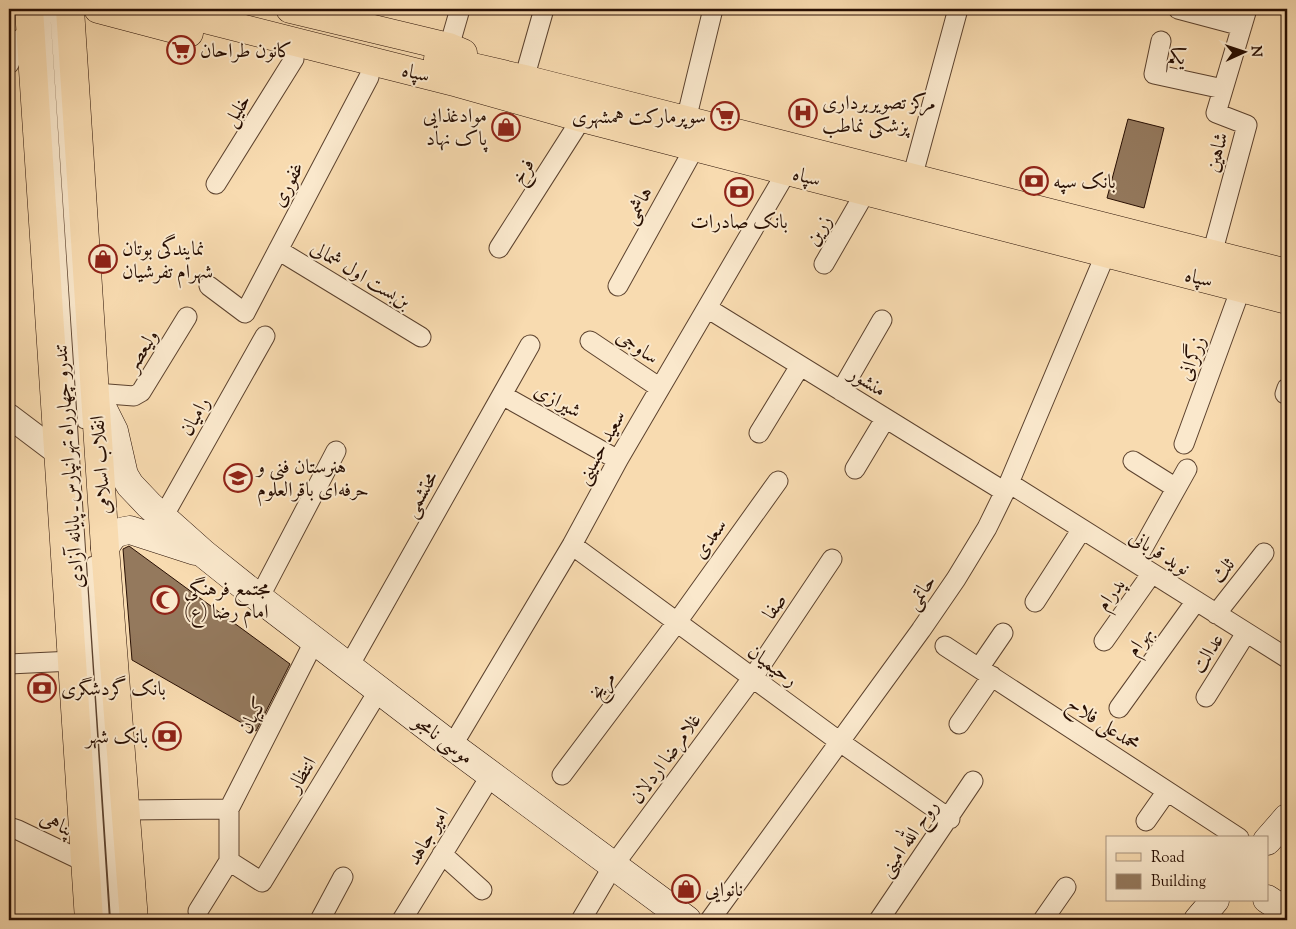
<svg xmlns="http://www.w3.org/2000/svg" width="1296" height="929" font-family="'Sorts Mill Goudy',Amiri,serif">
  <rect width="100%" height="100%" fill="#f8dbb0"/>
  <filter id="stains"><feTurbulence type="fractalNoise" baseFrequency=".004" numOctaves="4"/><feColorMatrix values="0 0 0 0 .2 0 0 0 0 .09 0 0 0 0 .02 0 0 0 .5 -.17"/></filter>
  <radialGradient id="worn" r=".72"><stop offset=".6" stop-color="#630" stop-opacity="0"/><stop offset="1" stop-color="#630" stop-opacity=".3"/></radialGradient>
  <path fill="#94795d" stroke="#280f03" d="M1128,119L1164,128L1144,208L1107,198Z
    M129,546L290,664L256,731L132,660L123,549Z"/>
  <g fill="none" stroke-linecap="round" stroke-linejoin="round">
    <defs>
      <path id="service" d="M45,9L104,920
        M55,9L83,423
        M92,562L116,920"/>
      <path id="minor" d="M1178,9L1242,26
        M1161,41L1154,74L1223,89
        M449,47L460,9
        M9,64L19,40L31,32
        M524,79L544,9
        M686,120L713,9
        M912,178L958,9
        M216,184L294,59
        M499,248L582,118
        M278,250L421,337
        M1212,254L1247,125L1216,113L1247,9
        M824,264L866,191
        M209,286L245,313L369,77
        M618,286L695,147
        M707,308L1005,492
        M590,341L660,388
        M841,391L882,320
        M95,393L134,396L141,392L187,317
        M1285,394L1287,388
        M502,395L618,460
        M759,433L800,366
        M1184,444L1241,288
        M1133,461L1176,488
        M855,469L885,419
        M1009,483L1287,658
        M163,517L265,336
        M572,545L840,742L950,819
        M1135,562L1187,469
        M259,598L336,451
        M1035,602L1082,529
        M1216,614L1264,553
        M1104,641L1152,573
        M945,646L1239,838
        M9,664L73,661
        M349,666L530,345
        M979,668L1003,633
        M1206,697L1246,633
        M1119,708L1196,601
        M959,724L992,676
        M452,746L572,545L618,460L787,171
        M562,775L677,622L778,481
        M229,809V861L262,882L379,690
        M126,810L229,809L315,640
        M1146,821L1167,791
        M9,827L18,830L85,862
        M442,854L482,890
        M198,911L229,861
        M320,920L343,877
        M402,920L491,775
        M581,920L613,866L753,677L832,559
        M710,920L921,630L956,579L987,528L1009,483L1106,253
        M879,920L973,781
        M1043,920L1066,887"/>
      <path id="tertiary" d="M9,416L58,453"/>
      <path id="secondary" d="M95,393L114,431L124,475L130,485L149,505L204,554L259,598L452,746L687,920
        M105,548C112,535 115,532 130,530L195,551
        M1267,841L1287,818
        M1267,899L1287,912
        M1198,920L1215,900"/>
      <path id="primary" d="M29,9L89,920
        M70,9L105,548L134,920
        M98,9L189,33
        M165,9L458,83L582,118L1287,300
        M290,9L449,47L463,53
        M438,59L524,79L1287,273"/>
    </defs>
    <use href="#service" stroke="#5c422e" stroke-width="12"/>
    <use href="#minor" stroke="#5c422e" stroke-width="21"/>
    <use href="#tertiary" stroke="#5c422e" stroke-width="26"/>
    <use href="#secondary" stroke="#280f03" stroke-width="29"/>
    <use href="#primary" stroke="#280f03" stroke-width="29"/>
    <use href="#service" stroke="#fae8cc" stroke-width="10"/>
    <use href="#minor" stroke="#fae8cc" stroke-width="19"/>
    <use href="#tertiary" stroke="#fae8cc" stroke-width="24"/>
    <use href="#secondary" stroke="#fae8cc" stroke-width="28"/>
    <use href="#primary" stroke="#f8dbb0" stroke-width="28"/>
  </g>
  <defs>
    <symbol id="supermarket-ring" viewBox="-11 -11 22 22"><circle r="9.5" fill="#fae8cc" stroke="#8f2418" stroke-width="1.5"/><path d="M-6-5.5h2.5l.6 2H6L4.5 2H-2.5L-4.4-4H-6ZM-1.5 3.2a1.3 1.3 0 1 0 .1 0ZM3 3.2a1.3 1.3 0 1 0 .1 0Z" fill="#8f2418"/></symbol>
    <symbol id="hospital-ring" viewBox="-11 -11 22 22"><circle r="9.5" fill="#fae8cc" stroke="#8f2418" stroke-width="1.5"/><path d="M-5-5h3v3.5h4V-5h3V5h-3V1.5h-4V5h-3Z" fill="#8f2418"/></symbol>
    <symbol id="shop-ring" viewBox="-11 -11 22 22"><circle r="9.5" fill="#fae8cc" stroke="#8f2418" stroke-width="1.5"/><path d="M-5-2.5h2.3a2.7 3.5 0 0 1 5.4 0H5L5.5 6h-11ZM-1.5-2.5h3a1.5 2.3 0 0 0-3 0Z" fill="#8f2418"/></symbol>
    <symbol id="bank-ring" viewBox="-11 -11 22 22"><circle r="9.5" fill="#fae8cc" stroke="#8f2418" stroke-width="1.5"/><path d="M-6-4H6V4H-6ZM0-2.3a2.3 2.3 0 1 0 0 4.6a2.3 2.3 0 1 0 0-4.6Z" fill="#8f2418"/></symbol>
    <symbol id="school-ring" viewBox="-11 -11 22 22"><circle r="9.5" fill="#fae8cc" stroke="#8f2418" stroke-width="1.5"/><path d="M0-5L7-2L0 1L-7-2ZM-4 1L0 2.5L4 1V4Q0 6-4 4Z" fill="#8f2418"/></symbol>
    <symbol id="mosque-ring" viewBox="-11 -11 22 22"><circle r="9.5" fill="#fae8cc" stroke="#8f2418" stroke-width="1.5"/><path d="M3.5-4.9A6 6 0 1 0 3.5 4.9A5 5 0 1 1 3.5-4.9Z" fill="#8f2418"/></symbol>
  </defs>
  <g fill-rule="evenodd">
    <use href="#supermarket-ring" x="165" y="34" width="32" height="32"/>
    <use href="#hospital-ring" x="787" y="97" width="32" height="32"/>
    <use href="#supermarket-ring" x="709" y="100" width="32" height="32"/>
    <use href="#shop-ring" x="490" y="111" width="32" height="32"/>
    <use href="#bank-ring" x="1018" y="165" width="32" height="32"/>
    <use href="#bank-ring" x="723" y="176" width="32" height="32"/>
    <use href="#shop-ring" x="87" y="243" width="32" height="32"/>
    <use href="#school-ring" x="222" y="462" width="32" height="32"/>
    <use href="#mosque-ring" x="149" y="584" width="32" height="32"/>
    <use href="#bank-ring" x="26" y="672" width="32" height="32"/>
    <use href="#bank-ring" x="151" y="720" width="32" height="32"/>
    <use href="#shop-ring" x="670" y="873" width="32" height="32"/>
  </g>
  <g text-anchor="middle" stroke-width="4" stroke-linejoin="round" paint-order="stroke">
    <g font-size="20" fill="#280f03" stroke="#fae8cc" text-anchor="start">
      <text x="200" y="57">کانون طراحان</text>
      <text x="822" y="109">مرکز تصویربرداری<tspan x="822" dy="23">پزشکی نماطب</tspan></text>
      <text x="487" y="122" text-anchor="end">موادغذایی<tspan x="487" dy="23">پاک نهاد</tspan></text>
      <text x="706" y="123" text-anchor="end">سوپرمارکت همشهری</text>
      <text x="1053" y="188">بانک سپه</text>
      <text x="739" y="228" text-anchor="middle">بانک صادرات</text>
      <text x="122" y="255">نمایندگی بوتان<tspan x="122" dy="23">شهرام تفرشیان</tspan></text>
      <text x="257" y="473">هنرستان فنی و<tspan x="257" dy="23">حرفه‌ای باقرالعلوم</tspan></text>
      <text x="184" y="595">مجتمع فرهنگی<tspan x="184" dy="23">امام رضا (ع)</tspan></text>
      <text x="61" y="695">بانک گردشگری</text>
      <text x="148" y="743" text-anchor="end">بانک شهر</text>
      <text x="705" y="896">نانوایی</text>
    </g>
    <g font-size="20" fill="#280f03" stroke="#fae8cc">
      <text transform="translate(1177 56) rotate(13)" y="7">یکم</text>
      <text transform="translate(416 72) rotate(14)" y="7">سپاه</text>
      <text transform="translate(236 110) rotate(-58)" y="7">خلیل</text>
      <text transform="translate(1216 152) rotate(-75)" y="7">شاهین</text>
      <text transform="translate(522 171) rotate(-58)" y="7">فرخ</text>
      <text transform="translate(807 176) rotate(15)" y="7">سپاه</text>
      <text transform="translate(287 184) rotate(-62)" y="7">غفوری</text>
      <text transform="translate(637 205) rotate(-61)" y="7">هاشمی</text>
      <text transform="translate(818 230) rotate(-60)" y="7">زرین</text>
      <text transform="translate(361 274) rotate(31)" y="7">بن‌بست اول شمالی</text>
      <text transform="translate(1199 277) rotate(14)" y="7">سپاه</text>
      <text transform="translate(638 346) rotate(34)" y="7">ساوجی</text>
      <text transform="translate(141 350) rotate(-58)" y="7">ولیعصر</text>
      <text transform="translate(1191 358) rotate(-70)" y="7">زرگرانی</text>
      <text transform="translate(868 381) rotate(32)" y="7">منشور</text>
      <text transform="translate(558 400) rotate(29)" y="7">شیرازی</text>
      <text transform="translate(194 416) rotate(-61)" y="7">رامیان</text>
      <text transform="translate(600 447) rotate(-61)" y="7">سعید حسینی</text>
      <text transform="translate(100 465) rotate(-94)" y="7">انقلاب اسلامی</text>
      <text transform="translate(68 466) rotate(-94)" y="7">تندرو چهارراه تهرانپارس ـ پایانه آزادی</text>
      <text transform="translate(420 494) rotate(-61)" y="7">محتشمی</text>
      <text transform="translate(709 538) rotate(-54)" y="7">سعدی</text>
      <text transform="translate(1160 552) rotate(32)" y="7">نوید قربانی</text>
      <text transform="translate(1222 570) rotate(-52)" y="7">ثلث</text>
      <text transform="translate(920 592) rotate(-56)" y="7">حاتمی</text>
      <text transform="translate(1110 594) rotate(-54)" y="7">پدرام</text>
      <text transform="translate(774 606) rotate(-56)" y="7">صفا</text>
      <text transform="translate(1139 641) rotate(-54)" y="7">بهرام</text>
      <text transform="translate(1207 653) rotate(-58)" y="7">عدالت</text>
      <text transform="translate(773 665) rotate(36)" y="7">رحیمیان</text>
      <text transform="translate(602 685) rotate(-53)" y="7">مریخ</text>
      <text transform="translate(252 715) rotate(-63)" y="7">کیهان</text>
      <text transform="translate(1104 723) rotate(33)" y="7">محمدعلی فلاح</text>
      <text transform="translate(444 739) rotate(37)" y="7">موسی نامجو</text>
      <text transform="translate(665 758) rotate(-54)" y="7">غلامرضا اردلان</text>
      <text transform="translate(301 774) rotate(-59)" y="7">انتظار</text>
      <text transform="translate(57 823) rotate(25)" y="7">پناهی</text>
      <text transform="translate(427 836) rotate(-59)" y="7">امیر جاهد</text>
      <text transform="translate(908 838) rotate(-55)" y="7">روح الله امینی</text>
    </g>
  </g>
  <rect width="1296" height="929" fill="none" stroke="#f8dbb0" stroke-width="30"/>
  <rect x="10" y="10" width="1276" height="909" fill="none" stroke="#280f03" stroke-width="2.5"/>
  <rect x="15" y="15" width="1266" height="899" fill="none" stroke="#280f03"/>
  <rect x="1106" y="836" width="162" height="65" fill="#fae8cc" stroke="#a6917c"/>
  <rect x="1116" y="853" width="25" height="8" fill="#f8dbb0" stroke="#a6917c"/>
  <text x="1151" y="862" font-size="15" fill="#280f03">Road</text>
  <rect x="1116" y="874" width="25" height="15" fill="#94795d" stroke="#a6917c"/>
  <text x="1151" y="886" font-size="15" fill="#280f03">Building</text>
  <g transform="translate(1244 52) rotate(87)" stroke="#fae8cc" stroke-width="4" paint-order="stroke">
  <path d="M0-4L9 19L0 12L-9 19Z" fill="#280f03"/>
  <text y="-8" font-size="14" font-weight="bold" text-anchor="middle" fill="#280f03">N</text>
  </g>
  <rect width="100%" height="100%" filter="url(#stains)"/>
  <rect width="100%" height="100%" fill="url(#worn)"/>
</svg>
